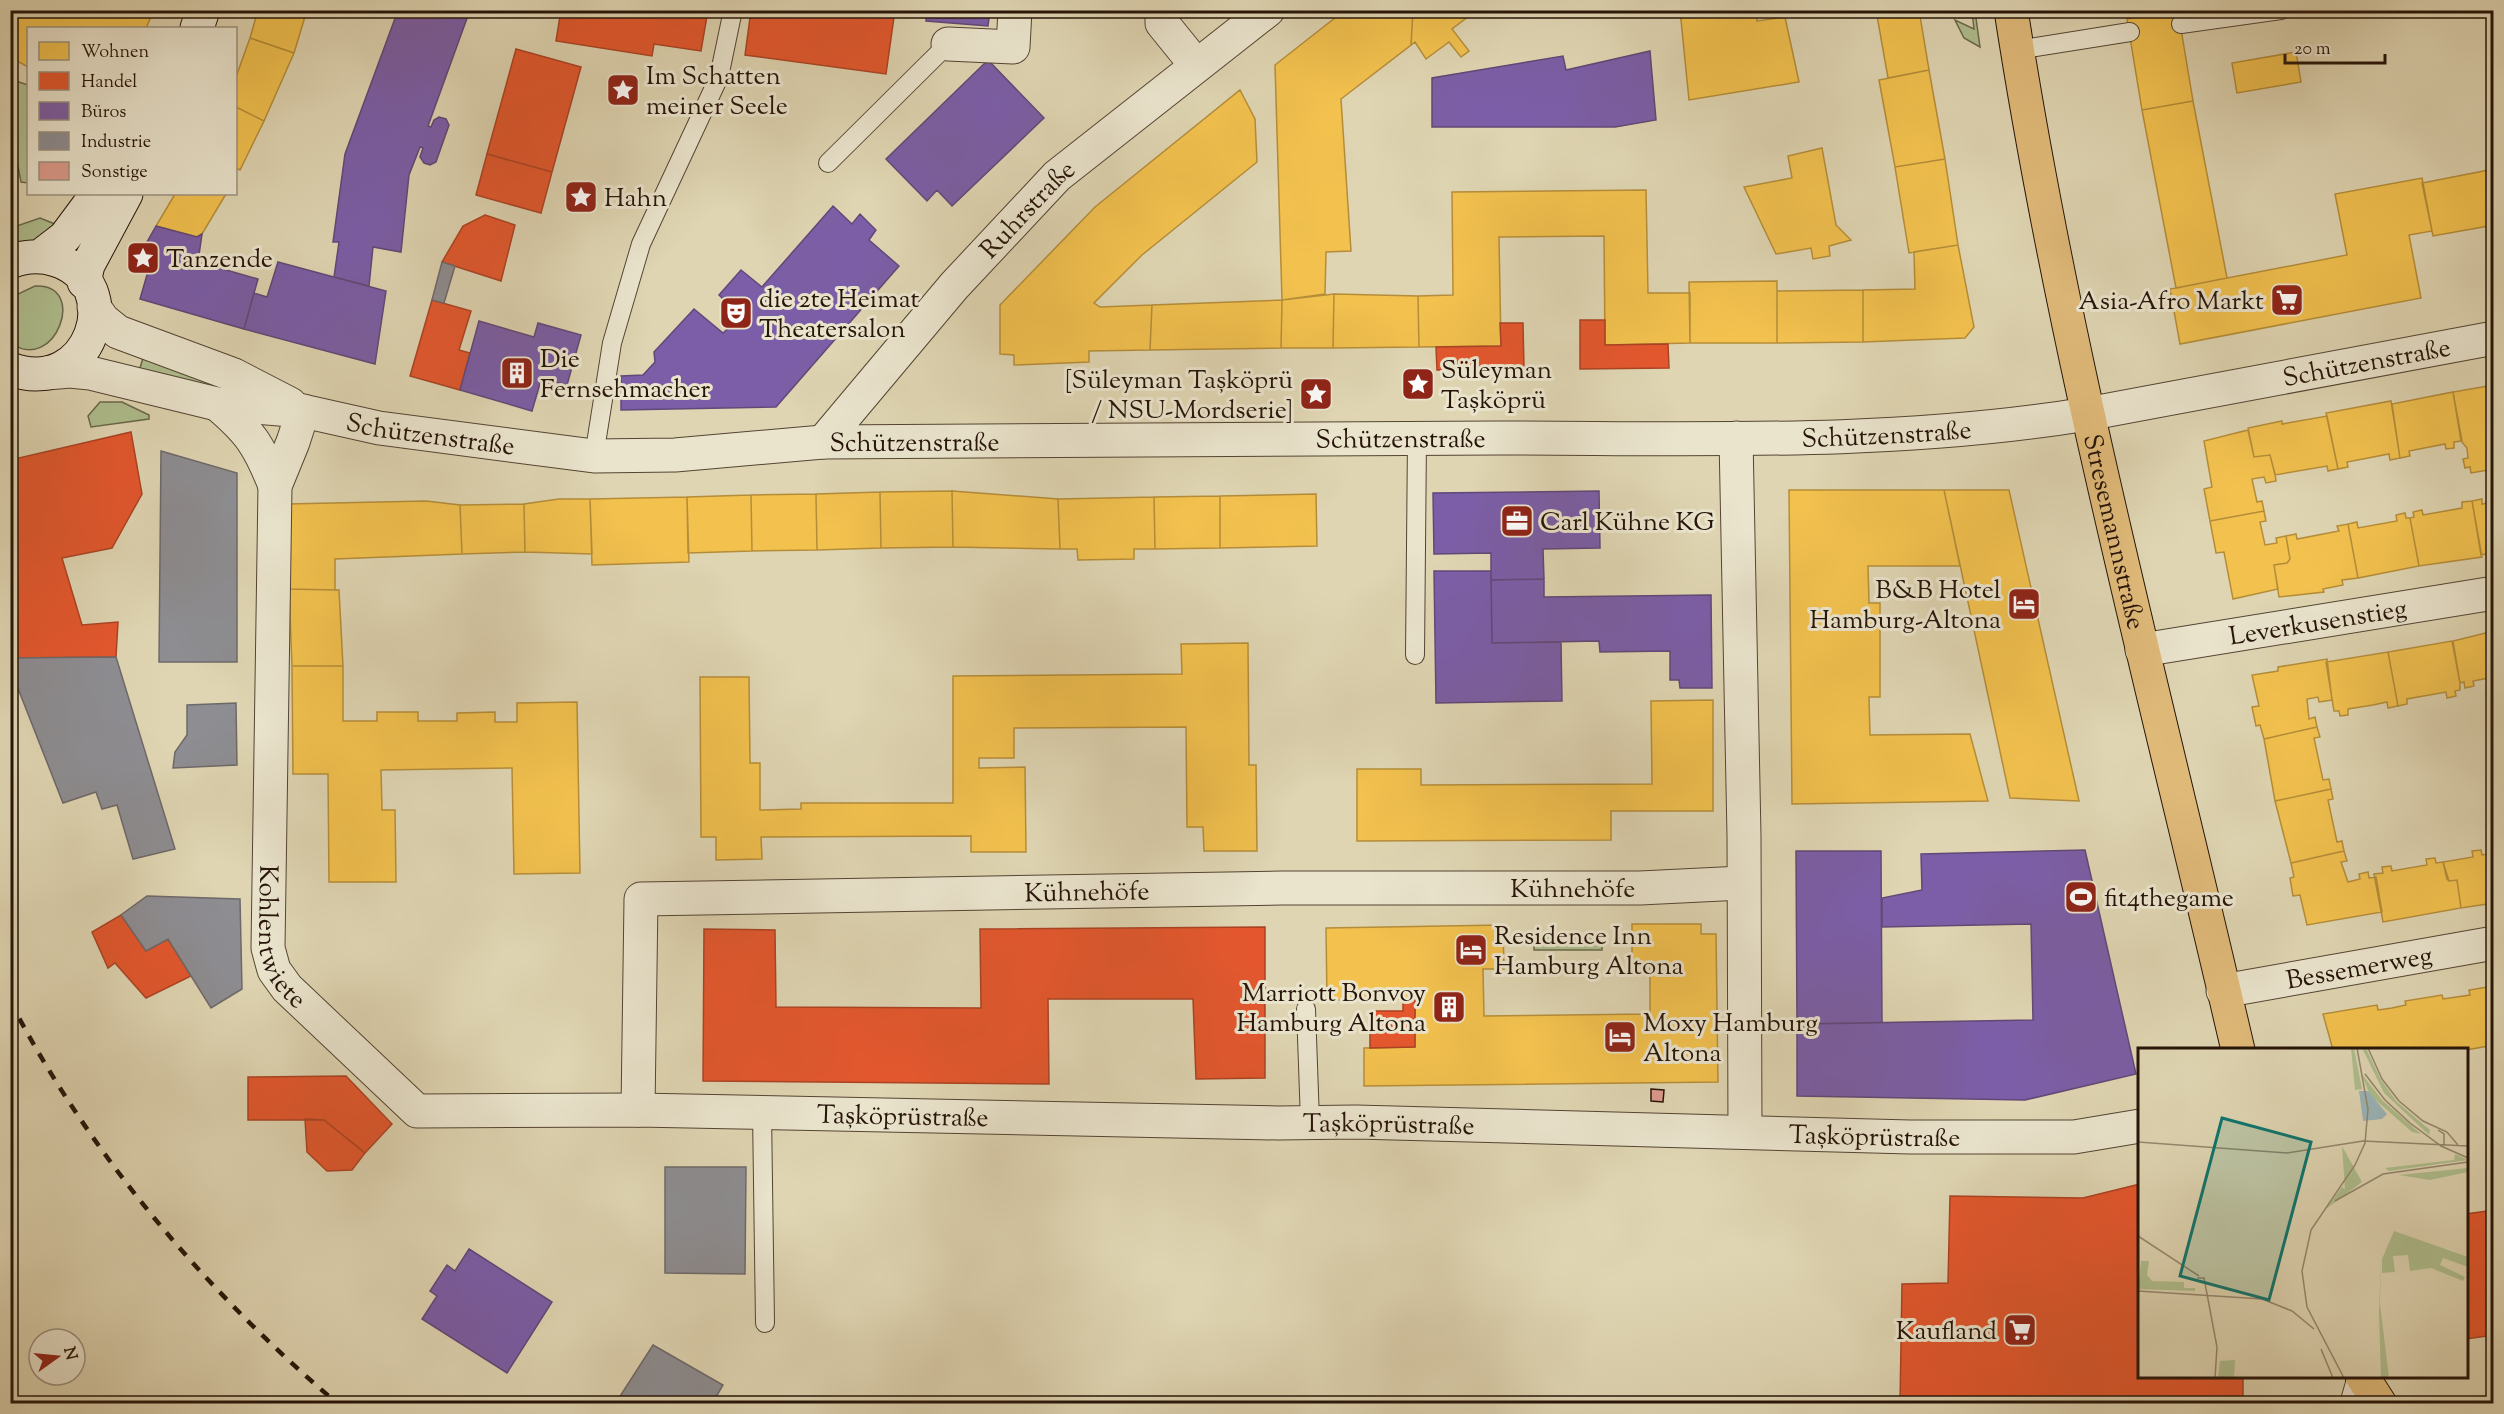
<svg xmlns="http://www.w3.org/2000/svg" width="2504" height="1414" font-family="'Sorts Mill Goudy',serif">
  <rect width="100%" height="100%" fill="#dfd5b2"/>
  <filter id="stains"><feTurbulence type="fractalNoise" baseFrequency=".00333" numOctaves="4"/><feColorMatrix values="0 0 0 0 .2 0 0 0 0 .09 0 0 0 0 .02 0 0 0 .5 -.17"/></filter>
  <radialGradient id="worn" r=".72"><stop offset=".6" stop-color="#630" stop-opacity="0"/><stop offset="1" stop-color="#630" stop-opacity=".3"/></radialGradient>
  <path fill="#afbe8e" stroke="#6a694c" stroke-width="1.5" d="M1972,11H1975L1980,47L1964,38L1955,20L1974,29Z
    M16,81L28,85V183L21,182C16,152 1,109 16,81Z
    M40,218L60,226L47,238L11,245V228Z
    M35,286C89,283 55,375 11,343V303L18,294Z
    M144,355L210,378L208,387L139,371Z
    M100,402H122L149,415V419L91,427L88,416Z
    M1534,935H1602V950H1534Z"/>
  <path fill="#f2c14e" stroke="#b58d39" stroke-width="1.5" d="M10,10L72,12L79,10H154L146,28H28V67L10,57Z
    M258,10H307L294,53L250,38Z
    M355,10H372L370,16Z
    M1345,10H1413L1411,45L1341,99L1351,251L1326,252L1325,294L1282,300L1275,65Z
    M1413,10H1477L1452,29L1469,51L1461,57L1449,42L1426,59L1415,42L1411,45Z
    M1680,10H1756L1757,21L1785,17L1799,82L1689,100Z
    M1876,10H1919L1929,70L1888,78Z
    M2126,10H2178V11L2127,19Z
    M2178,11L2193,101L2142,110L2127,19Z
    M250,38L294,53L264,121L236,107V77Z
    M2296,52L2301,82L2237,93L2232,63Z
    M1929,70L1945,159L1895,167L1879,80Z
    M1240,90L1255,119L1257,162L1142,255L1094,303L1100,307L1152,305L1150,350L1089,351V362L1014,365V355L1000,354V305L1095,207Z
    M2193,101L2227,278L2176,288L2142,110Z
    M236,107L264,121L240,170L236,168Z
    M1822,148L1836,225L1851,240L1829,246L1830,256L1813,259L1811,248L1776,254L1744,187L1792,178L1788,156Z
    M1945,159L1958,245L1909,253L1895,167Z
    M2494,169V225L2433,236L2422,183Z
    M2422,178L2432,231L2409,235L2421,298L2180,344L2170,289L2347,255L2335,194Z
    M1646,190L1648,293H1690V343L1605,345L1604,236L1499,237L1501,346L1419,347L1418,296L1453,295L1452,192Z
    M175,194H226L202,234L197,237L156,226Z
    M1958,245L1974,327L1965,338L1863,342V290L1915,289L1914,252Z
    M1777,281V343H1690L1689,282Z
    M1863,290V342L1777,343V291Z
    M1334,294L1418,296L1419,347L1333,348Z
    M1334,294L1333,348H1281L1282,300Z
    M1282,300L1281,348L1150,350L1152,305Z
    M2494,385V469L2471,473L2470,467L2465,468L2463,459L2468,458L2467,448L2461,441L2453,392Z
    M2453,392L2462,441L2454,442V448L2446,449L2445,444L2409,451L2410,456L2400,458L2392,404Z
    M2391,401L2400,458L2390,460L2389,454L2347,462L2348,467L2338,469L2326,413Z
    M2327,416L2338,469L2328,471L2327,466L2275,475L2270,455L2254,457L2248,428L2282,421V424Z
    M2248,430L2254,457L2270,455L2275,474L2276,481L2266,483L2264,477L2252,479L2257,502L2262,501L2264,511L2210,521L2204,489L2212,487L2204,441Z
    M1789,490H1944L1960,566H1868L1869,603H1880V697H1869L1870,735L1970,734L1988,801L1792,804Z
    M1944,490H2009L2079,801L2010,798Z
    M952,491L1058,499L1060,549L953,547Z
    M952,491L953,547L881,548L880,492Z
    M880,492L881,548L817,550L816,494Z
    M816,494L817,550L752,551L751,495Z
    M1316,494L1317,546L1220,548V496Z
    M751,495L752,551L688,553L687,497Z
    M1220,496V548L1155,549L1154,497Z
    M687,497L689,562L592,565L590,499Z
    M1154,497L1155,549H1134V559L1078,560L1077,549H1060L1058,499Z
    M559,499H590L592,554L525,552L524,504Z
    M2482,499V504L2494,502V552L2481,555L2472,501Z
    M426,501L460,505L462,554L335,559V590L289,589L286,504Z
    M2472,501L2482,557L2419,566L2410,518L2414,517L2413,512L2422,510L2423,515L2462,508V502Z
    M524,504L525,552L462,554L460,505Z
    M2264,511L2266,521L2260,522L2265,545L2277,543L2276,538L2286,536L2290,559L2287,563L2274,565L2278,589L2233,599L2224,552L2216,553L2210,521Z
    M2405,513L2406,518H2410L2419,566L2358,578L2348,524L2357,522L2358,528L2397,521L2396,515Z
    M2348,524L2358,578L2342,580L2343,585L2323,589L2324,592L2279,597L2274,565L2287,563L2290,559L2286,536L2296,534L2297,539L2339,531L2337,526Z
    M289,589L339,590L343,666H292Z
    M2494,631V702L2488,703L2486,693L2491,692L2489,678L2473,681L2474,686L2465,688L2464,682L2460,683L2453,641Z
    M2452,641L2460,683V690L2455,691L2456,696L2447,698L2446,692L2407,699V704L2398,706L2388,652Z
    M1248,643L1249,765H1256L1257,851H1204L1203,827H1187L1186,727L1014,728V758H979V768L1025,767L1026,852H971V836L761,837L762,859L716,860V837H701L700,677H749L750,763H760V810L801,809V803H953V676L1182,674L1181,644Z
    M2388,652L2398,706L2388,708L2387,702L2373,705L2348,709V715L2340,716L2339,711H2334L2326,662Z
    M2327,659L2332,700L2319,702L2318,697L2307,699L2309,719L2315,717L2317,727L2264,739L2260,725L2256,726L2252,707L2259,706L2252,675L2278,671V667Z
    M292,666H343V721H377V712H418V721H457V713L495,712V722H517V703L577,702L580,873L514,874L512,768L381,770L382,810H395L396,882H329L328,774H293Z
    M1713,700V811H1611V840L1357,841V769H1421V785L1652,784L1651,701Z
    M2494,702V712L2489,713L2488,703Z
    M2317,727L2320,737L2314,738L2323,780L2329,779L2331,789L2275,801L2264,739Z
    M2331,789L2333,799L2328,800L2337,842L2342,841L2344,851L2291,863L2275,801Z
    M2481,850L2482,855L2494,853V903L2461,908L2457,880L2449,881L2447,879L2443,862L2473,857L2472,851Z
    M2344,851L2347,861L2341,862L2348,882L2360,879L2359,874L2368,872L2369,878L2376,877L2382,912L2307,925L2300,895L2293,896L2290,878L2294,877L2291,863Z
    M2435,858L2436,863L2443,862L2449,881L2457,880L2461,908L2383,922L2374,874L2383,873L2382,867L2391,866L2392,871L2427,865L2426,859Z
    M1632,924H1701V934H1716L1718,1082L1364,1086V1048L1415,1047V999L1327,1000L1326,928L1503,925L1504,969H1483L1484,1016L1650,1014V964H1632Z
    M2494,986V1045L2466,1050H2333L2323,1014L2377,1005L2378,1010L2392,1008L2406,1005L2405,1001L2442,995L2443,999L2470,995L2469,990Z"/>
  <path fill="#e4572e" stroke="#ab4323" stroke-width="1.5" d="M561,10H708L701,51L654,44L652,56L556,41Z
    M751,10H895L886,74L745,55Z
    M516,49L581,67L552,172L487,154Z
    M487,154L552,172L541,213L476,195Z
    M485,215L515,225L501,281L442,262L463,226Z
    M432,300L471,311L459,350L470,353L460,390L410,376Z
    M1580,320H1605V345L1668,344L1669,368L1580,369Z
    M1500,323H1523L1524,369L1437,370L1436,347L1501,346Z
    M131,432L142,494L112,548L62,558L82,625L118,622L116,657L10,658V460Z
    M121,915L146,951L168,939L191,976L146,998L115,963L108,968L92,932Z
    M1265,927V1078L1196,1079L1193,999H1048L1049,1084L703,1081L704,929L775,930L776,1007L981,1008L980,929Z
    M1403,999H1415V1047L1370,1048V1011H1403Z
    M346,1076L392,1124L365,1153L324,1120H248V1077Z
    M305,1119L324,1120L365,1153L352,1170L327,1171L307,1152Z
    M2140,1184V1376H2243V1404H1900L1902,1284L1948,1283L1950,1196L2083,1198Z
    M2494,1210V1335L2466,1339V1214Z"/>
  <path fill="#7b5ea7" stroke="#624878" stroke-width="1.5" d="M391,10H470L428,126L431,127L434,120L439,117L446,119L449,125L436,162L430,165L424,163L420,157L423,148L420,147L409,175L401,252L373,247L369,286L334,277L339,242H333L345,154L397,13Z
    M927,10H990L988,26L926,21Z
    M1650,51L1656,120L1615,127H1432V78L1563,56L1566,70Z
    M988,60L1044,118L952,206L937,190L927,201L886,159Z
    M833,206L852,224L860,214L876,230L869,240L899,266L776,407L621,410V376L643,375L655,362L654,352L694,309L723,333L741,317L719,295L741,270L762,287Z
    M156,226L197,237L202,234L198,262L258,279L244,329L140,299L151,261L139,256Z
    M278,262L386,291L375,364L244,329L254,293L267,297Z
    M479,321L534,337L538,323L581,335L567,385L555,382L554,385L541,380L532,411L460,390Z
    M1599,491L1600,548L1543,549L1544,579L1491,580V553L1434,554L1433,493Z
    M1434,571H1491L1492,643L1561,642L1562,701L1436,703Z
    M1544,579V597L1711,595L1712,688H1680L1679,680H1670V651L1600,652L1599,641L1492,643L1491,580Z
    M2085,850L2136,1074L2025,1100L1797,1096V1024L2033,1020L2031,924L1882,927V898L1922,890L1921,854Z
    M1796,851H1881L1882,1023L1797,1024Z
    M469,1249L552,1302L507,1373L422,1319L437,1296L430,1291L447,1265L455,1271Z"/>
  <path fill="#8d8d92" stroke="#6e6969" stroke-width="1.5" d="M442,262L455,266L444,303L432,300Z
    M161,451L237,473V662H159Z
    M116,657L175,849L133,859L117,805L102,809L96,792L63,803L10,668V658Z
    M236,703L237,765L173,768L175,752L187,735V705Z
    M147,896L240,899L242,989L211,1008L168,939L146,951L121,915Z
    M665,1167H746L745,1274L665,1273Z
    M653,1345L723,1385L712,1404H615Z"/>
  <path fill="#de9b8d" stroke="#261409" stroke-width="1.5" d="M1651,1089L1664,1090L1663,1102L1651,1101Z"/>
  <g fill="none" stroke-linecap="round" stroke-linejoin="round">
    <defs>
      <path id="lane" d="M2181,24L2281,10
        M2017,50L2130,32
        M828,163L948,44
        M594,456L612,343L641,244L719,77L733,10
        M1415,655L1417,438
        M1306,1009L1310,1121
        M762,1112L765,1323
        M2349,1404L2357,1376"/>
      <g id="street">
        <path d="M1162,10V23L1196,65"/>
        <path d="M948,44L1013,47L1015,10"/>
        <path d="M94,307L103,320L118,332L234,375L290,404"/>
        <path id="s1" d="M47,373L70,371L90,373L217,404L303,411L379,428L594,456L675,455L823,442C1047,442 1272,438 1497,438C1693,438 1892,446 2087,414L2494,338"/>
        <path d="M217,404C250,432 259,445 275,486"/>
        <path id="s2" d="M303,411L293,442L275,486L268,948L274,970L287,988L417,1111L638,1110L1278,1123L1356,1122L1910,1137H2074L2140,1126"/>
        <path d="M1736,438L1744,836L1745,1132"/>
        <path id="s3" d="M823,442L954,286L1057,176L1268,10"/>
        <path id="s4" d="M2142,650L2494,593"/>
        <path id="s5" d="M2223,991L2494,943"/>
        <path id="s6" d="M638,1110L641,899L1281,888H1640L1742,883"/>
      </g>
      <path id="secondary" d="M197,28L203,10
        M39,257L65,237L97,194
        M10,262C25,256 40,255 56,260C129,283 91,399 10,369
        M84,282L88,265L126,194"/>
      <g id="primary">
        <path id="s7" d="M2011,10C2065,361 2158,704 2238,1050"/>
        <path d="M2362,1376L2380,1404"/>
      </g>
    </defs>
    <use href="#lane" stroke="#544433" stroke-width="20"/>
    <use href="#street" stroke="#544433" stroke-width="35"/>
    <use href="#secondary" stroke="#261409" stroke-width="35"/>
    <use href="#primary" stroke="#261409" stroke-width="35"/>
    <use href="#lane" stroke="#eae4cd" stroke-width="18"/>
    <use href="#street" stroke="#eae4cd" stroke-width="33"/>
    <use href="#secondary" stroke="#eae4cd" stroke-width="33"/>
    <use href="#primary" stroke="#e0ba79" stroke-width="33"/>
    <path stroke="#261409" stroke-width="4.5" stroke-dasharray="10 10" stroke-linecap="butt" d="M10,1001C90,1155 205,1291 338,1404"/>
  </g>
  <defs>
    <symbol id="sight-square" viewBox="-11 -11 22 22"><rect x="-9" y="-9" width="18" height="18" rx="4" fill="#8f2418" stroke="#eae4cd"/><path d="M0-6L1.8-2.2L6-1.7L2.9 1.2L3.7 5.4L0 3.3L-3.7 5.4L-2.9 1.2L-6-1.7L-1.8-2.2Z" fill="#fff"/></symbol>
    <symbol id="supermarket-square" viewBox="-11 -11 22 22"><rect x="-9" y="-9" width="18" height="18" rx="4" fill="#8f2418" stroke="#eae4cd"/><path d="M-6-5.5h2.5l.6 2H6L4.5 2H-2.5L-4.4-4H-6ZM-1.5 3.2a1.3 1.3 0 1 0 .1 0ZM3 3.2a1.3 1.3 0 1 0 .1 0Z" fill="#fff"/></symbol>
    <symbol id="theatre-square" viewBox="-11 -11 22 22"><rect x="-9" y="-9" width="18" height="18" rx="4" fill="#8f2418" stroke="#eae4cd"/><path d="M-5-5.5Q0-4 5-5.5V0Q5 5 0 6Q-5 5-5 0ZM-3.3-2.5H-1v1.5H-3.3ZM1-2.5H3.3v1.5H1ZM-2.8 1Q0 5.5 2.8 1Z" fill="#fff"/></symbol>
    <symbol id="building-square" viewBox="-11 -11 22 22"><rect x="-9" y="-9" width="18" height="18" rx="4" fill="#8f2418" stroke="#eae4cd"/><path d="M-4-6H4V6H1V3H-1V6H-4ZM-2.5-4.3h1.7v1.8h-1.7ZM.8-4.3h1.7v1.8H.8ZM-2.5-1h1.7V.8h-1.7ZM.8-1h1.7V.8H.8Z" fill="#fff"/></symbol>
    <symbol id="office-square" viewBox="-11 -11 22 22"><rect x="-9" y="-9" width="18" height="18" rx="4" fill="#8f2418" stroke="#eae4cd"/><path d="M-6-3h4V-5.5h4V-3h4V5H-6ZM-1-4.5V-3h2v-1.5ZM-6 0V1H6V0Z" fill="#fff"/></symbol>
    <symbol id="hotel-square" viewBox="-11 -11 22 22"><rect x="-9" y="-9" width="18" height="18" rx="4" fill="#8f2418" stroke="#eae4cd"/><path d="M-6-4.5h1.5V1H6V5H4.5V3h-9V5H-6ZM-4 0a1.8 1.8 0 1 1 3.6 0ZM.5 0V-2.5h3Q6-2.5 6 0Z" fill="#fff"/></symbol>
    <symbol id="stadium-square" viewBox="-11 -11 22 22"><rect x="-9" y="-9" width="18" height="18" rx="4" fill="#8f2418" stroke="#eae4cd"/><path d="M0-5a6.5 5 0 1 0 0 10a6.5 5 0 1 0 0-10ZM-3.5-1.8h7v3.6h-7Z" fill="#fff"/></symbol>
  </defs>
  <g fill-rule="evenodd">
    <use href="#sight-square" x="604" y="71" width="38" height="38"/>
    <use href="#sight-square" x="562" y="178" width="38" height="38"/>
    <use href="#sight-square" x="124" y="239" width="38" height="38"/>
    <use href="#supermarket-square" x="2268" y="281" width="38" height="38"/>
    <use href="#theatre-square" x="717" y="294" width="38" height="38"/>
    <use href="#building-square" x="498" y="354" width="38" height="38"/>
    <use href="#sight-square" x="1399" y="365" width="38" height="38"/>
    <use href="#sight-square" x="1297" y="375" width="38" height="38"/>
    <use href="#office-square" x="1498" y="502" width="38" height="38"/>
    <use href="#hotel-square" x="2005" y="585" width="38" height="38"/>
    <use href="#stadium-square" x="2062" y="878" width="38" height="38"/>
    <use href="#hotel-square" x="1452" y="931" width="38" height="38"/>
    <use href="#building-square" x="1430" y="988" width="38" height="38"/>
    <use href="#hotel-square" x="1601" y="1018" width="38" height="38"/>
    <use href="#supermarket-square" x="2001" y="1311" width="38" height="38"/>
  </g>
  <g text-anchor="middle" stroke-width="6" stroke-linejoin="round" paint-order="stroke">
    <g font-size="26" fill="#261409" stroke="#eae4cd" text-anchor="start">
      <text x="646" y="84">Im Schatten<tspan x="646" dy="30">meiner Seele</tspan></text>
      <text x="604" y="206">Hahn</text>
      <text x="166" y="267">Tanzende</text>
      <text x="759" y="307">die 2te Heimat<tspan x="759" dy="30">Theatersalon</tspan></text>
      <text x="2264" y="309" text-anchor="end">Asia-Afro Markt</text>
      <text x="540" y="367">Die<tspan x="540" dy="30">Fernsehmacher</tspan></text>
      <text x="1441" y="378">Süleyman<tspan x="1441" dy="30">Taşköprü</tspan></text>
      <text x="1293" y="388" text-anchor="end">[Süleyman Taşköprü<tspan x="1293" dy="30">/ NSU-Mordserie]</tspan></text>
      <text x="1540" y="530">Carl Kühne KG</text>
      <text x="2001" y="598" text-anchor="end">B&amp;B Hotel<tspan x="2001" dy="30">Hamburg-Altona</tspan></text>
      <text x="2104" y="906">fit4thegame</text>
      <text x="1494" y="944">Residence Inn<tspan x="1494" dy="30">Hamburg Altona</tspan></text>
      <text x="1426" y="1001" text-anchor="end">Marriott Bonvoy<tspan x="1426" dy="30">Hamburg Altona</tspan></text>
      <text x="1643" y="1031">Moxy Hamburg<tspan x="1643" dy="30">Altona</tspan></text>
      <text x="1997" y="1339" text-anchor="end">Kaufland</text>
    </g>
    <g font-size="26" fill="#261409" stroke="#eae4cd">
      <text dy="9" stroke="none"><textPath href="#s3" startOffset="310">Ruhrstraße</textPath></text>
      <text dy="9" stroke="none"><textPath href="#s1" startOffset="2334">Schützenstraße</textPath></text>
      <text dy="9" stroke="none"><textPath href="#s1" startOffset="390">Schützenstraße</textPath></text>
      <text dy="9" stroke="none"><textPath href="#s1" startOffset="1848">Schützenstraße</textPath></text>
      <text dy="9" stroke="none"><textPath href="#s1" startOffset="1362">Schützenstraße</textPath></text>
      <text dy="9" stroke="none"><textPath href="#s1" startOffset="876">Schützenstraße</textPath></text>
      <text dy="9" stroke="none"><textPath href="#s7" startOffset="532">Stresemannstraße</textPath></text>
      <text dy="9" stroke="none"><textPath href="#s4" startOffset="178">Leverkusenstieg</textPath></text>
      <text dy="9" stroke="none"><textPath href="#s6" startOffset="1143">Kühnehöfe</textPath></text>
      <text dy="9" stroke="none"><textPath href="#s6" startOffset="657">Kühnehöfe</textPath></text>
      <text dy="9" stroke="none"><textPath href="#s2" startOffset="534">Kohlentwiete</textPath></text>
      <text dy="9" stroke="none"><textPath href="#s5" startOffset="138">Bessemerweg</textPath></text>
      <text dy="9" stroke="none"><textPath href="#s2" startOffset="1252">Taşköprüstraße</textPath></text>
      <text dy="9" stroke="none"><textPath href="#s2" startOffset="1738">Taşköprüstraße</textPath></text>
      <text dy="9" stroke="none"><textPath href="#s2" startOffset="2224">Taşköprüstraße</textPath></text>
    </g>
  </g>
  <g transform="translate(2138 1048)">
    <rect width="330" height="330" fill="#dfd5b2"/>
    <path d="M213,0H216L224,41L217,42ZM224,0H228L243,32L259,54L292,82L291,87L246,45ZM223,25L245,53L283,86L274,84L232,47ZM204,98L224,134L188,161L204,139L207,141ZM317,106L330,112L251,123L247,120L316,112ZM330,120V124L292,132L261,127ZM256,183L330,209V219L305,210L302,217L327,229L325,233L293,220L272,223L270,207L255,208L257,224L244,225V211ZM243,211L242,256L251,330H243L241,264ZM3,213H11L9,227L14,233L46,234V240H57V243L0,241ZM97,312L96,329L80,330L82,313Z" fill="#afbe8e"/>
    <path d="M221,43H230L249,66L244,71L225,73Z" fill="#9bb5b9"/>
    <path fill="none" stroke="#95886e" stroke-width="1.5" d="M230,0L244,31L261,53L285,73L309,84L320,97M227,26L247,52L272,75L303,98L330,110M300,82L306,86V97M0,94L149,105L225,93L330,98M197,153L245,126L330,114M0,188L61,228M59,230H66L79,299L77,330M0,243L124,251L154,263L176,281M183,301L195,330M206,330L169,259L164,223L173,182L217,117L227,95L230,61L219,0"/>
    <path fill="#0f766e" fill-opacity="0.15" stroke="#0f766e" stroke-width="3" d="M84,70L173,94L131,252L42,228Z"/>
    <rect width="330" height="330" fill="none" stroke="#261409" stroke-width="3"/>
  </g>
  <rect width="2504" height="1414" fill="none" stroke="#dfd5b2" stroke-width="36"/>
  <rect x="12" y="12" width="2480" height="1390" fill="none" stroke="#261409" stroke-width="3"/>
  <rect x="18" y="18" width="2468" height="1378" fill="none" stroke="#261409" stroke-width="1.5"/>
  <rect x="27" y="27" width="210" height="168" fill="#eae4cd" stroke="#9c917f" stroke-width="1.5"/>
  <rect x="39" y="42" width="30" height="18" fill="#f2c14e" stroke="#9c917f" stroke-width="1.5"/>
  <text x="81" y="57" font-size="18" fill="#261409">Wohnen</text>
  <rect x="39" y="72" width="30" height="18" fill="#e4572e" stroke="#9c917f" stroke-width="1.5"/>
  <text x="81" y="87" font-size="18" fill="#261409">Handel</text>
  <rect x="39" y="102" width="30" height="18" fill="#7b5ea7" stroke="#9c917f" stroke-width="1.5"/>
  <text x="81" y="117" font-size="18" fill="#261409">Büros</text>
  <rect x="39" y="132" width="30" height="18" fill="#8d8d92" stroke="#9c917f" stroke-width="1.5"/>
  <text x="81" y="147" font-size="18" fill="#261409">Industrie</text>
  <rect x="39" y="162" width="30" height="18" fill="#de9b8d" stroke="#9c917f" stroke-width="1.5"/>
  <text x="81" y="177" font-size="18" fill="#261409">Sonstige</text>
  <g transform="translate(57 1357) rotate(75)"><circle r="28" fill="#eae4cd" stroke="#9c917f" stroke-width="1.5"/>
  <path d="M0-4.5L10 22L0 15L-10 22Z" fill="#8f2418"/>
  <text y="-9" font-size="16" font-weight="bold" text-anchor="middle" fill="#261409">N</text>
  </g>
  <path d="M2285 54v9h100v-9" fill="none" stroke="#261409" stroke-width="3"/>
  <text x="2294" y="54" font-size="18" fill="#261409" stroke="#eae4cd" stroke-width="4.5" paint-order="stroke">20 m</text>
  <rect width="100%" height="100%" filter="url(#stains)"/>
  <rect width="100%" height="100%" fill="url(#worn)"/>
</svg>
